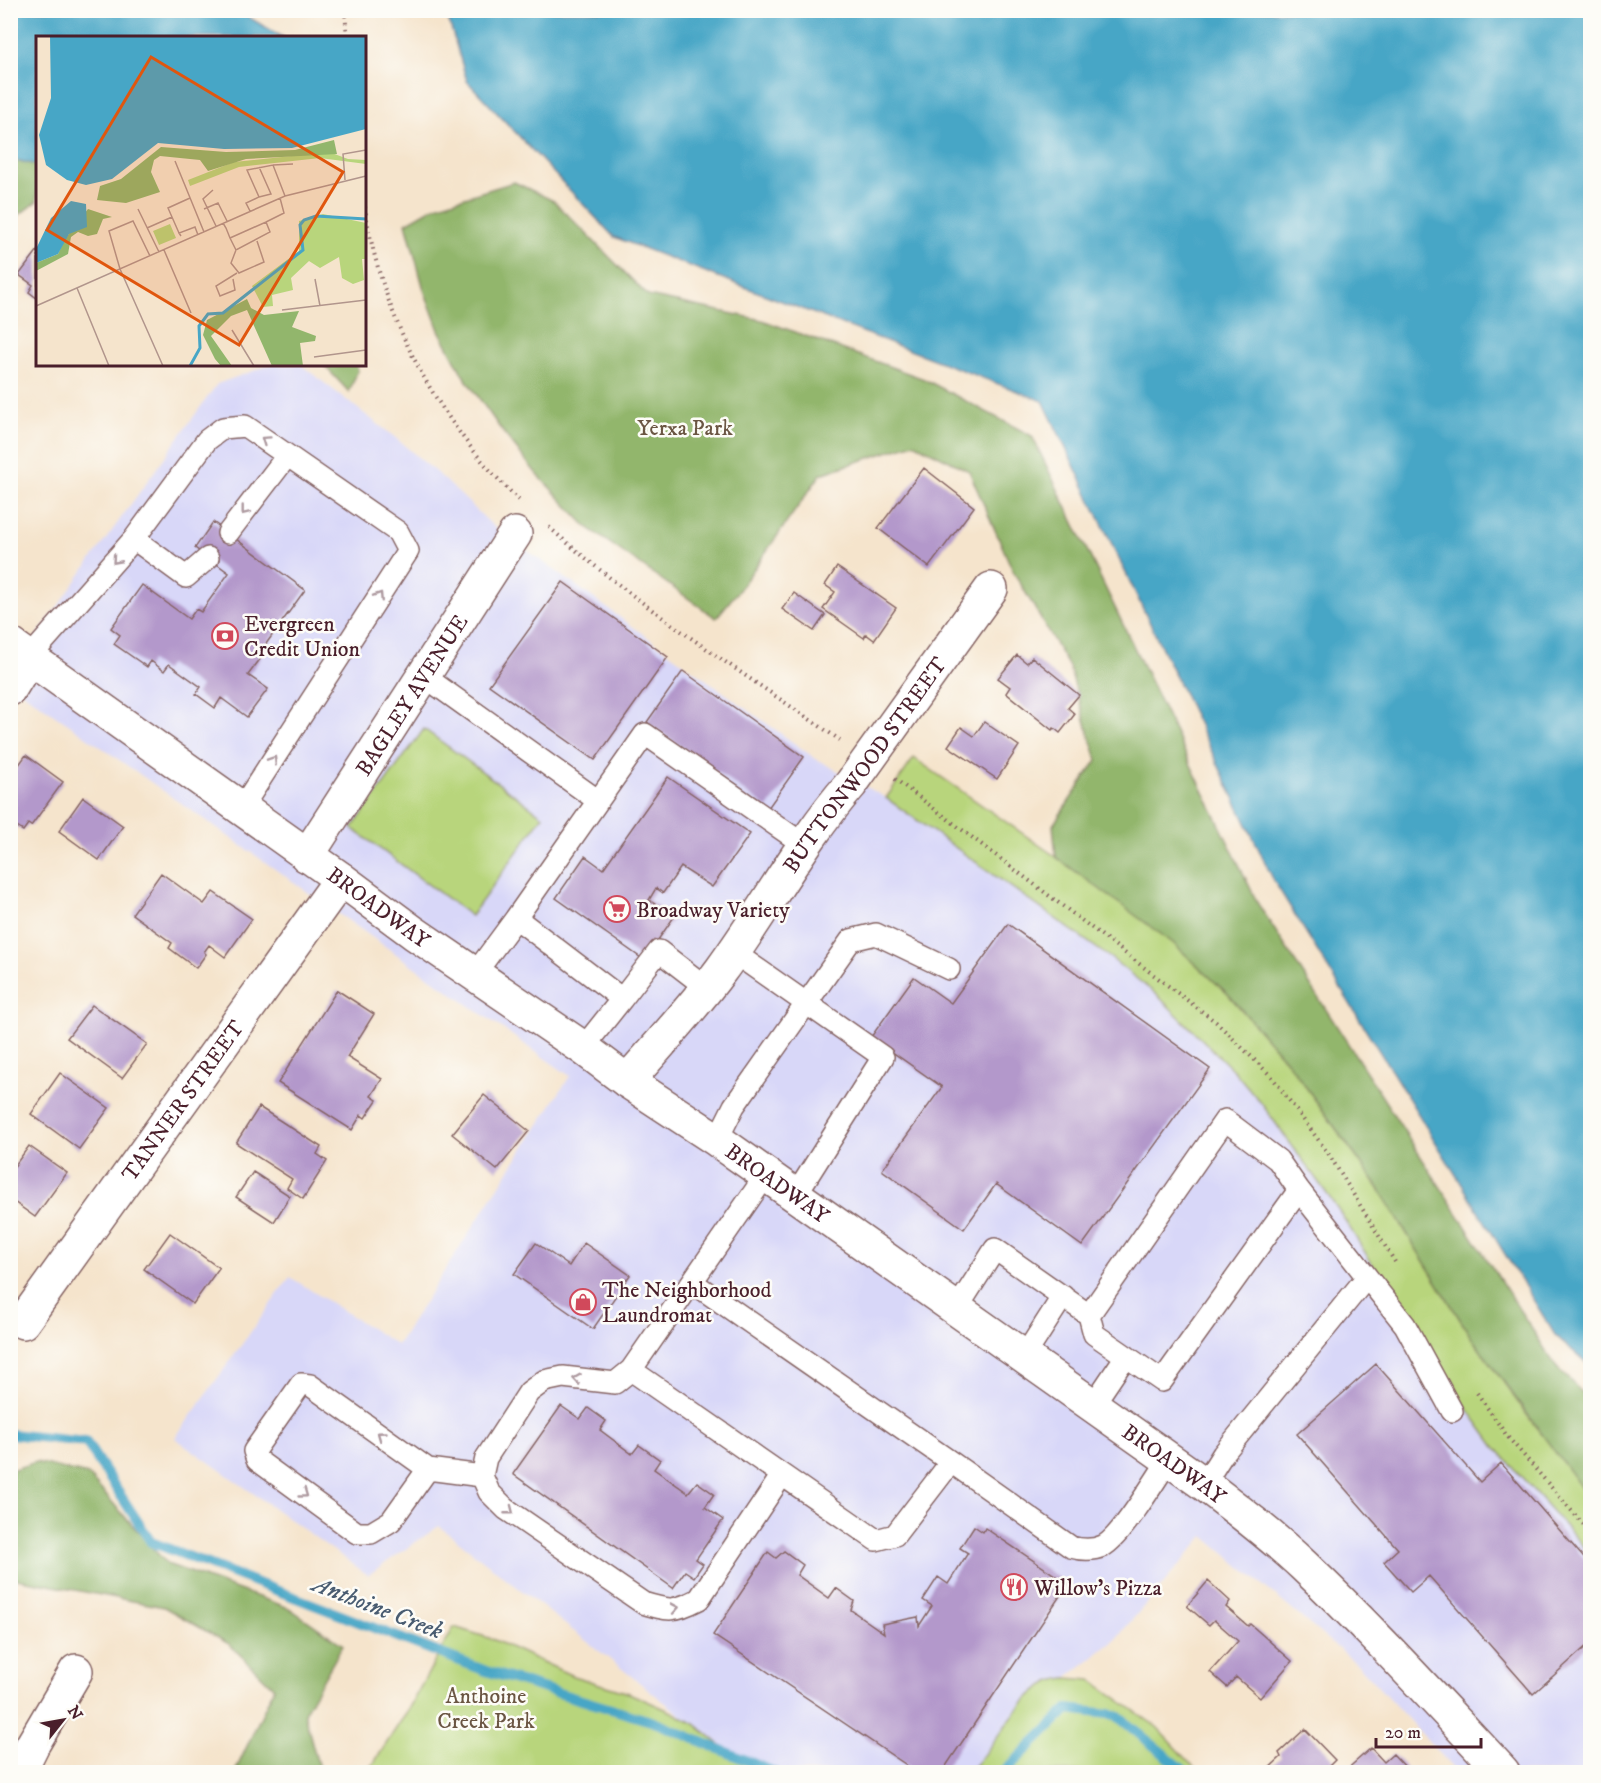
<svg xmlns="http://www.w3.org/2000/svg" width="1601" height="1783" font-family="'IM FELL DW Pica',serif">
  <rect width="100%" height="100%" fill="#fdfcf7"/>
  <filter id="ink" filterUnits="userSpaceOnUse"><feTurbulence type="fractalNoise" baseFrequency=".0167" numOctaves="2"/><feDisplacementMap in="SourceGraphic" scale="12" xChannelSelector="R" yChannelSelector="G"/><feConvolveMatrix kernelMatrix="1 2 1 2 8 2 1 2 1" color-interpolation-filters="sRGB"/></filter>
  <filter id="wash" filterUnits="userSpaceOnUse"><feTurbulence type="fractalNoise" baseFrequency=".008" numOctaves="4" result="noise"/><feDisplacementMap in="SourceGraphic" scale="24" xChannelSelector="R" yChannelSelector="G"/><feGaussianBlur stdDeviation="1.35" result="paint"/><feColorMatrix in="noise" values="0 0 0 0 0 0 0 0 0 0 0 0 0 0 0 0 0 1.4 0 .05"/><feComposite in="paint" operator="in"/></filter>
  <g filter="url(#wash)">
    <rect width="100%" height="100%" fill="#f5e4cc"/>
    <path fill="#d8d7f8" d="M270,365H301L392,435L445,480L492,525L816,759L886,798L1112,959L1157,995L1235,1072L1261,1103L1338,1209L1429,1355L1495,1447L1590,1554V1772H1457L1358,1665L1204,1536L1114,1641L1066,1678L1047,1683L1022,1704L978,1764L968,1772H770L751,1766L736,1758L439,1526L368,1575L175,1438L290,1277L397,1345L570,1076L11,684V672L217,384Z"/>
    <path fill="#b8d57c" stroke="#817a54" stroke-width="1.5" d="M424,729L543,816L471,916L352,828Z
      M914,758L1101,888L1173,943L1228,994L1293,1069L1378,1187L1471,1337L1535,1426L1556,1451L1590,1471V1554L1495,1447L1429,1355L1338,1209L1261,1103L1235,1072L1157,995L1112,959L886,798Z
      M454,1627L492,1639L573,1676L629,1693L672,1712L695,1724L736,1758L751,1766L770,1772H368L406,1713Z
      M1066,1678L1091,1680L1157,1727L1199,1772H968C994,1748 1017,1699 1048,1683C1053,1680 1060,1679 1066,1678Z"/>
    <path fill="#92b66c" stroke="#6e6a4c" stroke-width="1.5" d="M10,159L38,165L37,201L11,221Z
      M514,182L554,201L648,296L762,320L924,379L1032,436L1258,904L1557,1368L1590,1400V1500L1471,1337L1378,1187L1293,1069L1228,994L1173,943L1056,857L1053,825L1097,760L1069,667L1013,571L969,471L914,443L821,474L739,590L716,618L587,527L536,473L502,431L463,375L439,330L424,290L406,223L436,206Z
      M324,365H356L358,370L349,392Z
      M36,1462L88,1475L167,1564L289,1608L343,1645L304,1713L320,1772H235L274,1688L229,1644L164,1607L11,1578V1470Z"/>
    <path fill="#47a6c6" stroke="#486278" stroke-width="1.5" d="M11,10L238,11L283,37L38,38L37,165L11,159Z
      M446,11H1590V1366L1555,1335L1274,881L1043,401L614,237L467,81Z"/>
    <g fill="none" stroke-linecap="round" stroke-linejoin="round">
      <path stroke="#47a6c6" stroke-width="10" d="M10,1434L86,1442L151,1542L486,1671L654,1722L774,1772
        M1004,1772L1068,1709L1116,1715L1186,1772"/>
    </g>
    <g id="blocks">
      <path fill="#b398cb" d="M38,250V299L29,292L33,285L19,275Z
        M924,468L974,507L929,567L878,528Z
        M213,522L305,590L258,655L261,658L248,675L268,689L247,717L221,698L215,708L196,694L201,687L169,664L164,671L151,661L147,667L114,644L120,635L111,628L142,585L189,619L196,609L201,612L229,573L195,548Z
        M837,567L896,608L874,640L866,634L864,638L823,609L835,592L825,585Z
        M563,582L668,657L595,760L489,685Z
        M794,593L825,615L814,631L782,609Z
        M1017,655L1027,663L1032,657L1079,695L1068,708L1075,714L1060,733L1054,728L1052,730L1006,693L1010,687L998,678Z
        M683,671L804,757L768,808L647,722Z
        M984,722L1019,746L997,779L948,746L961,727L974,736Z
        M26,755L63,782L31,826L28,824L23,831L10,823V777Z
        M668,777L750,834L712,887L681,867L663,893L656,888L649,900L674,917L644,960L556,898L585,856L603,869Z
        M83,797L123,826L99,860L59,831Z
        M161,873L204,904L213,892L252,919L225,957L209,945L204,952L206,954L196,968L169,948L172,943L132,914Z
        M1008,924L1210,1069L1082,1246L996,1184L964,1229L882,1170L942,1087L871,1037L914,977L951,1003Z
        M337,990L374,1014L347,1057L382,1079L371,1096L377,1100L365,1118L361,1115L352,1130L278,1083Z
        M92,1005L147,1044L122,1078L67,1038Z
        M60,1073L109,1108L79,1149L31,1114Z
        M484,1095L529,1131L497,1170L452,1134Z
        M259,1107L321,1147L317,1154L327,1161L303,1199L287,1188L292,1179L236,1143Z
        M29,1146L67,1173L35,1217L10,1199V1172Z
        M253,1172L290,1196L274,1222L236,1197Z
        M170,1233L219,1268L193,1304L144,1269Z
        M536,1243L569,1266L584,1243L630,1275L593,1329L514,1274Z
        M1376,1364L1480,1482L1501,1463L1590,1565V1643L1533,1694L1429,1576L1411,1592L1384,1562L1398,1549L1297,1434Z
        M561,1406L580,1419L588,1408L606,1421L600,1430L632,1454L639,1445L660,1460L654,1469L688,1493L697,1482L714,1494L705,1507L723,1520L696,1559L703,1564L694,1577L685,1571L673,1588L513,1474Z
        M974,1526L983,1532L985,1528L1068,1584L942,1772H917L713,1635L768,1552L776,1558L784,1551L803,1565L797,1575L829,1598L836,1588L854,1601L851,1610L884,1633L882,1624L918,1617L919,1626L932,1606L923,1600L938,1577L948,1584L968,1553L960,1548Z
        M1208,1581L1230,1601L1226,1607L1248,1626L1250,1624L1292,1661L1260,1698L1236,1677L1227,1687L1210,1672L1238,1641L1214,1620L1209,1625L1187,1606Z
        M1305,1729L1335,1760L1323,1772H1265L1281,1757L1279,1753Z
        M1371,1748L1384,1762L1393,1754L1410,1772H1344Z"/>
    </g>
  </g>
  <g filter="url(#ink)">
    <use href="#blocks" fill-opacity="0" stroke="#866463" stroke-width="1.5"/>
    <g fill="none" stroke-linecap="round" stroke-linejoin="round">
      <defs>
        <path id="service" d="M228,533L287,456
          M134,539L186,577L208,558
          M29,658L134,539L207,440L223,428L245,426L398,532L408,551L241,809
          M424,676L597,800
          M516,918L645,734L803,844
          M733,952L883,1057L795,1196
          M474,975L516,918L622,999L583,1048
          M622,999L659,951L707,988
          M717,1140L734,1106L851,940L876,934L949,969
          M1367,1277L1405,1325L1452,1411
          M692,1282L951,1462L895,1535L876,1540L631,1370C676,1305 721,1240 766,1175
          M956,1310L995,1249L1089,1315L1225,1120L1278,1160L1299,1190L1367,1277L1223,1454L1204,1484
          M1089,1315L1094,1334L1162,1381L1299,1190
          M1024,1357L1063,1296
          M631,1370L615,1383L563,1377L544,1381L529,1392L486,1458L482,1476L489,1492L506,1509L643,1603C669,1611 674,1612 699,1599L782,1475
          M1093,1405L1126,1356
          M951,1462L1071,1547C1082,1550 1092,1551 1103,1546C1120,1538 1157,1478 1169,1459
          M428,1469L391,1521L371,1533H357L257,1460L254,1451L301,1384L310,1385L428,1469L482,1476"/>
        <g id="minor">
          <path d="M10,689L29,658"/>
          <path id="s1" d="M307,856L515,534"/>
          <path id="s2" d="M627,1081C659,1045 692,1009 721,970C766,909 801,841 851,784L991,589"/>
          <path id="s3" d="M23,1322L341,879"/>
          <path d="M19,1772L33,1744L76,1671"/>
        </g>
        <g id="primary">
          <path id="s4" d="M10,644L341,879L414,933L583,1048L627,1081L717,1140L1204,1484C1238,1510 1272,1536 1303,1565C1373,1631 1437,1702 1503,1772"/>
        </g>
      </defs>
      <use href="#service" stroke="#866463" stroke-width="24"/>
      <use href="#minor" stroke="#866463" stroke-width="36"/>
      <use href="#primary" stroke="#866463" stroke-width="36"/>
      <path stroke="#866463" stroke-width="4" stroke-dasharray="1.5 4.5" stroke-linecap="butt" d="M345,10L347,38
        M364,201C379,313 437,422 519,500
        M549,527C639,607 741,672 840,740
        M895,779L1216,1022L1272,1077L1328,1153L1395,1262
        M1477,1393L1507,1436L1590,1532"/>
      <use href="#service" stroke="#fff" stroke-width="21"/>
      <use href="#minor" stroke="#fff" stroke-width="33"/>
      <use href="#primary" stroke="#fff" stroke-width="33"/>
    </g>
    <defs><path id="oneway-chevron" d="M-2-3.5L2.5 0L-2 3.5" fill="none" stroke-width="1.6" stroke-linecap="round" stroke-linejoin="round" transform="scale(1.5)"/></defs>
    <g stroke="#ae9aa0">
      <use href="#oneway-chevron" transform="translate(265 440) rotate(-145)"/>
      <use href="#oneway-chevron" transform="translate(245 511) rotate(128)"/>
      <use href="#oneway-chevron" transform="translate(116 560) rotate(132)"/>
      <use href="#oneway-chevron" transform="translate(379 596) rotate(-57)"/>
      <use href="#oneway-chevron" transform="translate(273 760) rotate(-57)"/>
      <use href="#oneway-chevron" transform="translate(577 1379) rotate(-172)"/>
      <use href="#oneway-chevron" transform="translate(381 1435) rotate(-144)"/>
      <use href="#oneway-chevron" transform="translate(304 1494) rotate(36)"/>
      <use href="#oneway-chevron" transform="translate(510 1511) rotate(38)"/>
      <use href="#oneway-chevron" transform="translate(675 1608) rotate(-10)"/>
    </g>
  </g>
  <defs>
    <symbol id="bank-ring" viewBox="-11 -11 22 22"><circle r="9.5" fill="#fdfcf7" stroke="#d1495b" stroke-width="1.5"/><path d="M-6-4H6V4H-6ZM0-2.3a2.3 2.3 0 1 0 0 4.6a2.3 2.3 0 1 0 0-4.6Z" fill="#d1495b"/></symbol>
    <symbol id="supermarket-ring" viewBox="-11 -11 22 22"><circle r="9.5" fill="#fdfcf7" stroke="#d1495b" stroke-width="1.5"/><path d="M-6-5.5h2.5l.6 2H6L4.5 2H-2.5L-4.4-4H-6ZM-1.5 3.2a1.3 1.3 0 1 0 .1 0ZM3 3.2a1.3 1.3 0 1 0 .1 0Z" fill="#d1495b"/></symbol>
    <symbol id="shop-ring" viewBox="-11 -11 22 22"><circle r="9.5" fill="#fdfcf7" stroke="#d1495b" stroke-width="1.5"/><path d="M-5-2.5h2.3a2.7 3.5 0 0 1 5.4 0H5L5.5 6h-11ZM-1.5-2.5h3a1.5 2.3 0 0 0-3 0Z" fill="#d1495b"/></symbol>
    <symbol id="restaurant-ring" viewBox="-11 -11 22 22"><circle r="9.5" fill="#fdfcf7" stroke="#d1495b" stroke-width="1.5"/><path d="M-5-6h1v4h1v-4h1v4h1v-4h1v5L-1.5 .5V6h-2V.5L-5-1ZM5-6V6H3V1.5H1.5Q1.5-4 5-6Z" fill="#d1495b"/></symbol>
  </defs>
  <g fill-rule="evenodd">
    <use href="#bank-ring" x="210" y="621" width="30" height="30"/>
    <use href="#supermarket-ring" x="602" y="894" width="30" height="30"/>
    <use href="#shop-ring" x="568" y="1287" width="30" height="30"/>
    <use href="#restaurant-ring" x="999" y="1572" width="30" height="30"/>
  </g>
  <g text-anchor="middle" stroke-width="5" stroke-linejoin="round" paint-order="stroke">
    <g font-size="22" fill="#6b5643" stroke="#fdfcf7">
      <text x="685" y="435">Yerxa Park</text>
      <text x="486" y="1703">Anthoine<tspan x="486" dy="25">Creek Park</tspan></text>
    </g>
    <g font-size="22" fill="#4a1f2b" stroke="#fdfcf7" text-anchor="start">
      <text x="244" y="631">Evergreen<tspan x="244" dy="25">Credit Union</tspan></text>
      <text x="636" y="917">Broadway Variety</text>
      <text x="602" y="1297">The Neighborhood<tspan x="602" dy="25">Laundromat</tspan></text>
      <text x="1034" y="1595">Willow's Pizza</text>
    </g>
    <g font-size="22" fill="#4a1f2b" stroke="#fdfcf7">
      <text dy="8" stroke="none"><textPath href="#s1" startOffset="192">BAGLEY AVENUE</textPath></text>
      <text dy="8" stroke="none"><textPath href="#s2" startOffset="396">BUTTONWOOD STREET</textPath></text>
      <text dy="8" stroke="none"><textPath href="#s4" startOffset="453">BROADWAY</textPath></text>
      <text dy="8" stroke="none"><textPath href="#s3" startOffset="273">TANNER STREET</textPath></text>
      <text dy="8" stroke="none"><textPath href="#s4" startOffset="938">BROADWAY</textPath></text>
      <text dy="8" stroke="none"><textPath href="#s4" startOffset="1424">BROADWAY</textPath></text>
    </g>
    <g font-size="24" font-style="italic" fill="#495c71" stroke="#fdfcf7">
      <text transform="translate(378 1607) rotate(21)" y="8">Anthoine Creek</text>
    </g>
  </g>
  <g transform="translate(36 36)">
    <rect width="330" height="330" fill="#f5e4cc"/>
    <path d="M293,116L312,123L330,124V128L284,122L203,131L154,150L152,144L198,126ZM287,178L330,187V223H326L328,244L317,248L306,242L303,221L284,232L273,225L255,242L257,254L236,259L237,270L227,271L216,250L263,215V185ZM134,188L140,202L123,209L117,195Z" fill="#b8d57c"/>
    <path d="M298,104L301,118L210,123L172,135L164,124L124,120L118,124L115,136L124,156L90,167L61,164L64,150L85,143L125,111L190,116L259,114ZM52,173L76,181L67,183L61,198L52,200L42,196L35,201L32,218L0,235V227L22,218L29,203ZM211,263L215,272L228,279L263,275L256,291L280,300L279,305L264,307L267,330H236L211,274L195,280L175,300L196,330H185L179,323L167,299L171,284Z" fill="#92b66c"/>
    <path d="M14,0H330V93L256,112L188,113L122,107L76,143L50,149L31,144L10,129L3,99L15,62ZM35,165L50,168L51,191L33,198L22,218L0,227V213L15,182Z" fill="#47a6c6"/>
    <path fill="none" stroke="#47a6c6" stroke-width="3" d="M154,330L164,312L163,290L172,278L187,277L267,214L264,189L268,184L280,180L330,183"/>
    <path fill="none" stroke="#b1958c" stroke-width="1.5" d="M139,125L168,196M237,129L257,128M309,144L307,118L330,114M177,154L167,163L180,190M223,161L235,158L223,131M102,173L123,216M168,173L182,167L191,185M214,175L210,167L223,161L211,134L237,129L249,160M230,186L248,177L244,162M187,187L190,192L194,202L200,214L234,196L230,186L194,202M111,192L136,181M143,197L132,172L154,162M145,200L143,197L159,191L162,199M128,214L155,277M200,214L195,227L203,237L228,226L221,205M114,220L97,185L73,195L84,233L127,330M197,243L199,254L184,260L180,250L201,237M279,243L284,270M41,252L73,330M0,270L249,160L330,140M246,274L330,264M196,294L218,330M278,321L330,314"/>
    <path fill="#e0560e" fill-opacity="0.15" stroke="#e0560e" stroke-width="3" d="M115,21L307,136L203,309L11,194Z"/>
    <rect width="330" height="330" fill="none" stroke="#4a1f2b" stroke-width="3"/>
  </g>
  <rect width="1601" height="1783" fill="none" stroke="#fdfcf7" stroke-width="36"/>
  <g transform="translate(63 1720) rotate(59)" stroke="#fdfcf7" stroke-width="4.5" paint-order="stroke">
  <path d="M0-4.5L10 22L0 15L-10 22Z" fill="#4a1f2b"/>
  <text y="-9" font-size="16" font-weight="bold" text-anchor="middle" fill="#4a1f2b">N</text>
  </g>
  <path d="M1376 1738v9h105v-9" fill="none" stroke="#4a1f2b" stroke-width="3"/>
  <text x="1385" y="1738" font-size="18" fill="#4a1f2b" stroke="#fdfcf7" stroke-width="4.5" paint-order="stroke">20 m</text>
</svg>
